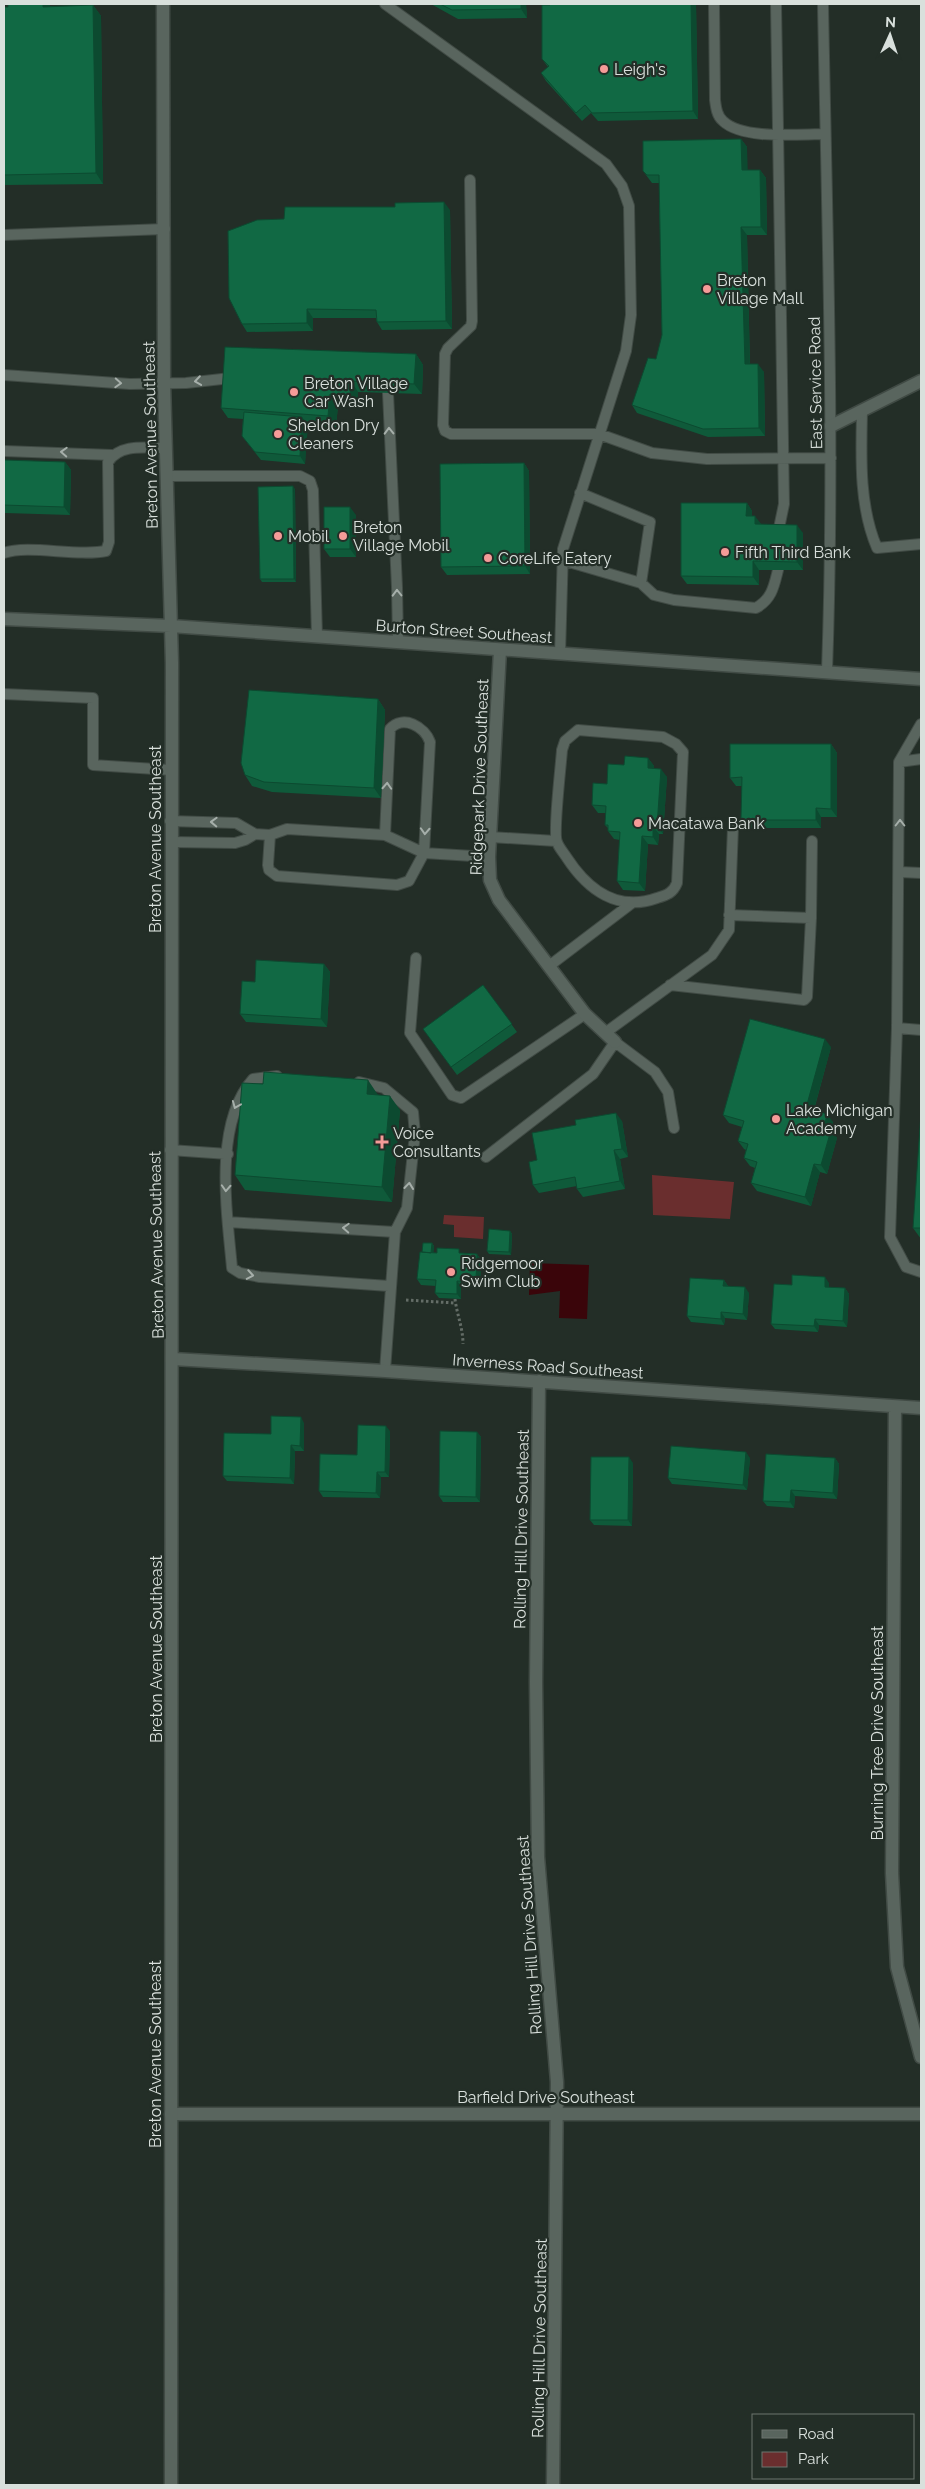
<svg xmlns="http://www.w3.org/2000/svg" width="925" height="2489" font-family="Raleway,sans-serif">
  <rect width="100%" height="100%" fill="#232e27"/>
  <path fill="#6a2e2e" d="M652,1175L734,1182L730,1219L653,1215Z
    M444,1215L484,1217L483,1239L454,1237V1225L443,1224Z"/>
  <path fill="#3a050a" d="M530,1263L589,1265L587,1319L559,1318L560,1291L529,1295Z"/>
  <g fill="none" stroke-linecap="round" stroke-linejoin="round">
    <defs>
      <path id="service" d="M385,4L606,164L622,186L629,206L631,315L626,351L563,549L560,654
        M714,4L715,100C716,108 717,116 723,121C743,140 799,134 825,134
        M776,4L784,504L778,533
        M823,4C827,226 835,449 827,671
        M470,180L472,321L471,326L448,348L445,354L443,425L445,431L451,434H599L652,453L707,459L831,458
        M4,235L165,229
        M4,375L130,384L186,383L231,378
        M388,393L397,587L398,642
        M862,412C861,457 859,506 877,548L921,544
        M4,451L112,455
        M167,476H300L310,481L313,490L317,637
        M4,553C28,544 76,557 106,551L109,542L108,462C120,443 147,448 166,448
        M562,560L641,583L650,522L580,493
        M641,583L654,595L674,600L756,608C772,599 774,586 778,570
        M4,694L93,698V765L171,770
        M921,724L899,762L897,1028L921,1030
        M578,730L663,737L676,744L683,752L677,883C673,893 667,895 657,898C618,912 588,890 567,858C564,853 559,848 557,842C553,833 561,765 562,750L565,741Z
        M899,762L921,759
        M170,821L236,823L255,834L270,835L287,829L385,835L424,853L489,857
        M270,835L268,865L269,870L277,876L397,885L409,881L424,853L430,742C425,727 403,714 390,729L385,835
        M490,837L556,841
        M171,842L235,843L245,840L255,834
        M900,872L921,873
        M729,915L811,918L812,841
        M416,958L410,1033L452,1095L461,1098L585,1014
        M549,966L632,903
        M670,985L804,1000L807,997L811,918
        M897,1028L890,1237L906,1267L921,1272
        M605,1033L712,955L729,930L733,827
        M277,1076L253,1079C213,1124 227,1212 232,1268L240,1273L260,1277L389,1286
        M359,1082L384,1088L413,1112L415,1134L407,1208L395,1232L385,1371
        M170,1150L228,1154
        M486,1157L593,1074L615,1042L655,1072L668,1092L674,1128
        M228,1222L395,1232"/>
      <path id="minor" d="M831,426L921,381
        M500,650L489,857L490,880L499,900L585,1014L615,1042
        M173,1359L385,1371L921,1408
        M539,1381L536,1682L538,1857L557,2082L553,2485
        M895,1407L892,1873L897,1967L921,2057
        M171,2114H921"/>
      <path id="secondary" d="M163,4L164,383L172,663L171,2485
        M4,619L171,626L921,679"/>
    </defs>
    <use href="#service" stroke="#414b45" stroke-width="12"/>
    <use href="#minor" stroke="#414b45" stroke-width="15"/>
    <use href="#secondary" stroke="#414b45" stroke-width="15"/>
    <path stroke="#646d67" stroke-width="3" stroke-dasharray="2.5 2.5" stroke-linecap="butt" d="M455,1299C457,1315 463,1328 463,1344
      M406,1300L455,1303"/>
    <use href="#service" stroke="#59655e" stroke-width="10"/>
    <use href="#minor" stroke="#59655e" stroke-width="12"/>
    <use href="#secondary" stroke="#59655e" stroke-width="12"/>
  </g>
  <path fill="#0f5a3a" d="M431,4H526L527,18L458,19Z
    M550,4H696L698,119L598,121L591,113L582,121L546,81L541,73L548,67L542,59Z
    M93,5L101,16L103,184L4,185V7Z
    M741,139L747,147V170H760L766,178L767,235H747L750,364L764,372L765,436L708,437L637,413L632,405L656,359L662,335L659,183H652L643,171Z
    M450,210L452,329L382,330L377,322L376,318H313V331L247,332L242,324L284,219Z
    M416,354L423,365L422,394L358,392V406L338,405L336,427L307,425L305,464L261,460L242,436L243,419L228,418L221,408Z
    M4,460L65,462L71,470L70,515L5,513L4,512Z
    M524,463L529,471L530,574L447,575L441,567Z
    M295,489L296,582H262L260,579Z
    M747,503L752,511V516L761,524L803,533V570H759V585L687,584L681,576Z
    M356,515V557H330L324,549Z
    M378,699L385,710L381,798L272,792L252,786L245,775Z
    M831,744L837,753V817H821V828H747L741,820L742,786H736L730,778Z
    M648,758L654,766V768L667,777L663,834H659L658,845L648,844L645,891L623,890L617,881L620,840L614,839L608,831V828L605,825L606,813H598L592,805L607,784L624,765Z
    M324,964L330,972L327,1027L246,1022L240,1014L255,982Z
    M483,985L517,1032L457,1075L423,1029Z
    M831,1047L814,1110L833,1122L831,1130L837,1138L827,1174L820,1172L811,1206L757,1191L751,1183L755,1168L750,1166L744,1158L746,1150L744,1149L738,1141L742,1127L729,1123L723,1115Z
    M378,1095L400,1110L392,1202L245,1190L235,1175Z
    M622,1121L628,1157L620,1159L625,1189L583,1197L577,1189V1186L539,1193L533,1185L537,1160Z
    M913,1228H921V1239Z
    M510,1231L512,1234L511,1255L489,1254L487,1251Z
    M432,1243L434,1246L433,1253H462L477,1254L481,1260L480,1287L461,1286V1299L439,1298L435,1293L436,1286L421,1285L417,1279L422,1252Z
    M724,1280L728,1286L749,1293L747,1320L725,1318L724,1325L691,1322L687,1316Z
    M829,1283V1288H845L849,1294L847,1327L819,1325L818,1332L775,1329L771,1324L792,1285Z
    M304,1423V1451H295L294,1484L227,1481L223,1476L271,1434Z
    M390,1431L389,1477H381L380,1498L323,1497L319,1491L357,1455Z
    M477,1432L481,1437L480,1502H443L439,1496Z
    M750,1458L747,1490L672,1484L668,1478Z
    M835,1458L839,1464L837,1499L795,1496L794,1508L767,1506L763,1501Z
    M633,1463L632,1526L594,1525L590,1520Z"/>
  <path fill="#0c4a30" d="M43,4H50V17L43,7Z
    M521,4H526L527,18L521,9Z
    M691,4H696L698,119L693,111Z
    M93,5L101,16L103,184L96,173Z
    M741,139L747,147L748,178L742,170Z
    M760,170L766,178L767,235L761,227Z
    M444,202L450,210L452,329L446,321Z
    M741,227L747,235L750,372L745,364Z
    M307,309L313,318V331L307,323Z
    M416,354L423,365L422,394L414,384Z
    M758,364L764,372L765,436L759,428Z
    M351,381L358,392V406L350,395Z
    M330,394L338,405L336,427L328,416Z
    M302,417L308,425L305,464L300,456Z
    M65,462L71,470L70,515L64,507Z
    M524,463L529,471L530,574L525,566Z
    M293,486L295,489L296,582L294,579Z
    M747,503L752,511V524L746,516Z
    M350,507L356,515V557L350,549Z
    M755,516L761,524V533L755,524Z
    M797,525L803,533V570L797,562Z
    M753,561L759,570V585L753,577Z
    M378,699L385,710L381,798L374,788Z
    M831,744L837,753V817L831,809Z
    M648,758L654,766L653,776L648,768Z
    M661,769L667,777L663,834L657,826Z
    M816,808L821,817V828L816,820Z
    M653,826L659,834L658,845L653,837Z
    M642,836L648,844L645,891L639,883Z
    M324,964L330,972L327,1027L321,1019Z
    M825,1039L831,1047L812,1116L806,1108Z
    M368,1080L378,1095L367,1094Z
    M390,1096L400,1110L392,1202L382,1187Z
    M616,1113L622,1121L628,1157L622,1149Z
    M827,1114L833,1122L829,1136L824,1128Z
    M831,1130L837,1138L827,1174L821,1165Z
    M614,1150L620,1159L625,1189L620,1181Z
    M814,1164L820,1172L811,1206L805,1197Z
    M510,1231L512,1234L511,1255L509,1252Z
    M432,1243L434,1246L433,1258L431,1256Z
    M477,1254L481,1260L480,1287L476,1282Z
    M825,1277L829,1283V1293L825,1287Z
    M724,1280L728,1286L727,1291L723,1286Z
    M457,1281L461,1286V1299L457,1294Z
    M745,1287L749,1293L747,1320L743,1314Z
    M845,1288L849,1294L847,1327L843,1321Z
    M721,1312L725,1318L724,1325L721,1319Z
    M815,1319L819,1325L818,1332L814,1326Z
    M301,1417L304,1423V1451L300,1446Z
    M386,1426L390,1431L389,1477L385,1472Z
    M477,1432L481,1437L480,1502L476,1497Z
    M291,1445L295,1451L294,1484L290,1478Z
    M746,1452L750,1458L747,1490L743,1485Z
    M629,1457L633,1463L632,1526L628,1520Z
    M835,1458L839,1464L837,1499L833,1493Z
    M377,1472L381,1477L380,1498L376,1493Z
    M791,1490L795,1496L794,1508L790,1502Z"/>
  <path fill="#116944" stroke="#0c4a30" d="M8,4H43V7L93,5L96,173L4,175V7H8Z
    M440,4H521V9L452,10Z
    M550,4H691L693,111L592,113L585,105L576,113L541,73L549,66L542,59V5H550Z
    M741,139L742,170H760L761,227H741L745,364H758L759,428L703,429L632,405L648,358L656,359L662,335L659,175H647L643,171V141Z
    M444,202L446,321L377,322L376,310L307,309V323L242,324L229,298L228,231L257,220L284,219L285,207H395V203Z
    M225,347L416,354L414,384L351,381L350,395L330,394L328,416L221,408Z
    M244,412L302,417L300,456L255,452L242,436Z
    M4,460L65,462L64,507L4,505Z
    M524,463L525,566L441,567L440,464Z
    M293,486L294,579H260L258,487Z
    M681,503H747L746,516H755V524L797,525V562L753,561V577L681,576Z
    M324,507H350V549H324Z
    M249,690L378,699L374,788L264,782L245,775L241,763Z
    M730,744H831V809L816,808V820H741L742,777L730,778Z
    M625,756L648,758V768L661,769L657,826H653V837L642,836L639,883L617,881L620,832L608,831V825H605L606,806L592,805L593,783L607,784L608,764L624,765Z
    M256,960L324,964L321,1019L240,1014L242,981L255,982Z
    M483,985L512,1024L451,1067L423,1029Z
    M750,1019L825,1039L806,1108L827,1114L824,1128L831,1130L821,1165L814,1164L805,1197L751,1183L757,1162L744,1158L748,1144L738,1141L744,1121L723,1115Z
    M264,1072L368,1080L367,1094L390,1096L382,1187L235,1175L242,1083L263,1084Z
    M616,1113L622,1149L614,1150L620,1181L577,1189L575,1177L533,1185L529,1162L537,1160L532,1133L576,1125L575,1120Z
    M921,1113V1228H913Z
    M489,1229L510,1231L509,1252L487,1251Z
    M423,1243H432L431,1253L422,1252Z
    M437,1248L459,1249V1253L477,1254L476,1282L457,1281V1294L435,1293L436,1280L417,1279L420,1252L437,1253Z
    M792,1275L825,1277V1287L845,1288L843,1321L815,1319L814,1326L771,1324L774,1284L792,1285Z
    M690,1278L724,1280L723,1286L745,1287L743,1314L721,1312V1319L687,1316Z
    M271,1416L301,1417L300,1446L291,1445L290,1478L223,1476L224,1433L271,1434Z
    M358,1425L386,1426L385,1472H377L376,1493L319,1491L320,1454L357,1455Z
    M440,1431L477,1432L476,1497L439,1496Z
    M671,1446L746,1452L743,1485L668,1478Z
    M766,1454L835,1458L833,1493L791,1490L790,1502L763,1501Z
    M591,1457H629L628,1520H590Z"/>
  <defs><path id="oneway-chevron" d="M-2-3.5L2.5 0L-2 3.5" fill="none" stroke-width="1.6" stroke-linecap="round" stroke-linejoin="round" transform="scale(1.25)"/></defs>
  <g stroke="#a6afaa">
    <use href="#oneway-chevron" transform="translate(198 381) rotate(172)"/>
    <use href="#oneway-chevron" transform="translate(118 383) rotate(3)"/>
    <use href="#oneway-chevron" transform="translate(389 431) rotate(-91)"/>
    <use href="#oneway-chevron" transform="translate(64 452) rotate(-177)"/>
    <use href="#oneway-chevron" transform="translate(397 593) rotate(-91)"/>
    <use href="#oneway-chevron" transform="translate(387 786) rotate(-87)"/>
    <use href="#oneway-chevron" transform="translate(214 822) rotate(-178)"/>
    <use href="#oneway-chevron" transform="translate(900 823) rotate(-90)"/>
    <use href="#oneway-chevron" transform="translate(425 831) rotate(93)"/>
    <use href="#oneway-chevron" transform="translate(236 1105) rotate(112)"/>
    <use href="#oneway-chevron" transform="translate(409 1186) rotate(-84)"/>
    <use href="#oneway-chevron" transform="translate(226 1188) rotate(93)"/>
    <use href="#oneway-chevron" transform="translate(346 1228) rotate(-177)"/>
    <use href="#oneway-chevron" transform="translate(250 1275) rotate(10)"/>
  </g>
  <g fill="#f59b98" stroke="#232e27" stroke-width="2">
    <circle cx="604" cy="69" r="5"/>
    <circle cx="707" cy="289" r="5"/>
    <circle cx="294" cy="392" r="5"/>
    <circle cx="278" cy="434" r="5"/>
    <circle cx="278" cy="536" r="5"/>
    <circle cx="343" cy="536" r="5"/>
    <circle cx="725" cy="552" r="5"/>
    <circle cx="488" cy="558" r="5"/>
    <circle cx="638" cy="823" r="5"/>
    <circle cx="776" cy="1119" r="5"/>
    <path d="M379.5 1134.5h5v5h5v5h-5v5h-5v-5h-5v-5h5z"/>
    <circle cx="451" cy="1272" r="5"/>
  </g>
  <g text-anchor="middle" stroke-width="4.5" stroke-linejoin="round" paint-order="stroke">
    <g font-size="16" fill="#d9e0dc" stroke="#232e27" text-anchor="start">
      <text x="614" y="75">Leigh's</text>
      <text x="717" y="286">Breton<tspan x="717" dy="18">Village Mall</tspan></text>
      <text x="304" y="389">Breton Village<tspan x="304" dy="18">Car Wash</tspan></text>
      <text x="288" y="431">Sheldon Dry<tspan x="288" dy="18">Cleaners</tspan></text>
      <text x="353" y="533">Breton<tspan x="353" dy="18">Village Mobil</tspan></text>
      <text x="288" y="542">Mobil</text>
      <text x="735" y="558">Fifth Third Bank</text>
      <text x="498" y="564">CoreLife Eatery</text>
      <text x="648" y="829">Macatawa Bank</text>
      <text x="786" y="1116">Lake Michigan<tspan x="786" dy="18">Academy</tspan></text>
      <text x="393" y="1139">Voice<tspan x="393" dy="18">Consultants</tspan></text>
      <text x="461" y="1269">Ridgemoor<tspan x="461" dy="18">Swim Club</tspan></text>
    </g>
    <g font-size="16" fill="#d9e0dc" stroke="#232e27">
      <text transform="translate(815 383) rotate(-91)" y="6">East Service Road</text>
      <text transform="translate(150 435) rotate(-91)" y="6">Breton Avenue Southeast</text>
      <text transform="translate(464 631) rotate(4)" y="6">Burton Street Southeast</text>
      <text transform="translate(479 777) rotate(-88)" y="6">Ridgepark Drive Southeast</text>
      <text transform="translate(155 839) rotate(-90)" y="6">Breton Avenue Southeast</text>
      <text transform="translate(156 1245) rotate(-91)" y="6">Breton Avenue Southeast</text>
      <text transform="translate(548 1366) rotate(4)" y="6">Inverness Road Southeast</text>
      <text transform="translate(521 1529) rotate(-89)" y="6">Rolling Hill Drive Southeast</text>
      <text transform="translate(156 1649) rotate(-90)" y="6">Breton Avenue Southeast</text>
      <text transform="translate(877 1733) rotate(-90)" y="6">Burning Tree Drive Southeast</text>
      <text transform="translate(529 1935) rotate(-94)" y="6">Rolling Hill Drive Southeast</text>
      <text transform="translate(155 2054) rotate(-90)" y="6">Breton Avenue Southeast</text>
      <text x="546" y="2103">Barfield Drive Southeast</text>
      <text transform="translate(539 2338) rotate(-89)" y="6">Rolling Hill Drive Southeast</text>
    </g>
  </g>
  <rect width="925" height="2489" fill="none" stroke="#d9e0dc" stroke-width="10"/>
  <rect x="752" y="2414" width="162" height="65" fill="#232e27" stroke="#6c756f"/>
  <rect x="762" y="2430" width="25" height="8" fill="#59655e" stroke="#6c756f"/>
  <text x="798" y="2439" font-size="15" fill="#d9e0dc">Road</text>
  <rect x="762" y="2452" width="25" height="15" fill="#6a2e2e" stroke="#6c756f"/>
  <text x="798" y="2464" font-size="15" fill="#d9e0dc">Park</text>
  <g transform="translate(890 35) rotate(3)" stroke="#232e27" stroke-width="4" paint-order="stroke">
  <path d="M0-4L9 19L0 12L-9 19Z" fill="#d9e0dc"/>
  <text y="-8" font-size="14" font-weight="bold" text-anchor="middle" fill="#d9e0dc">N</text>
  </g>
</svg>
